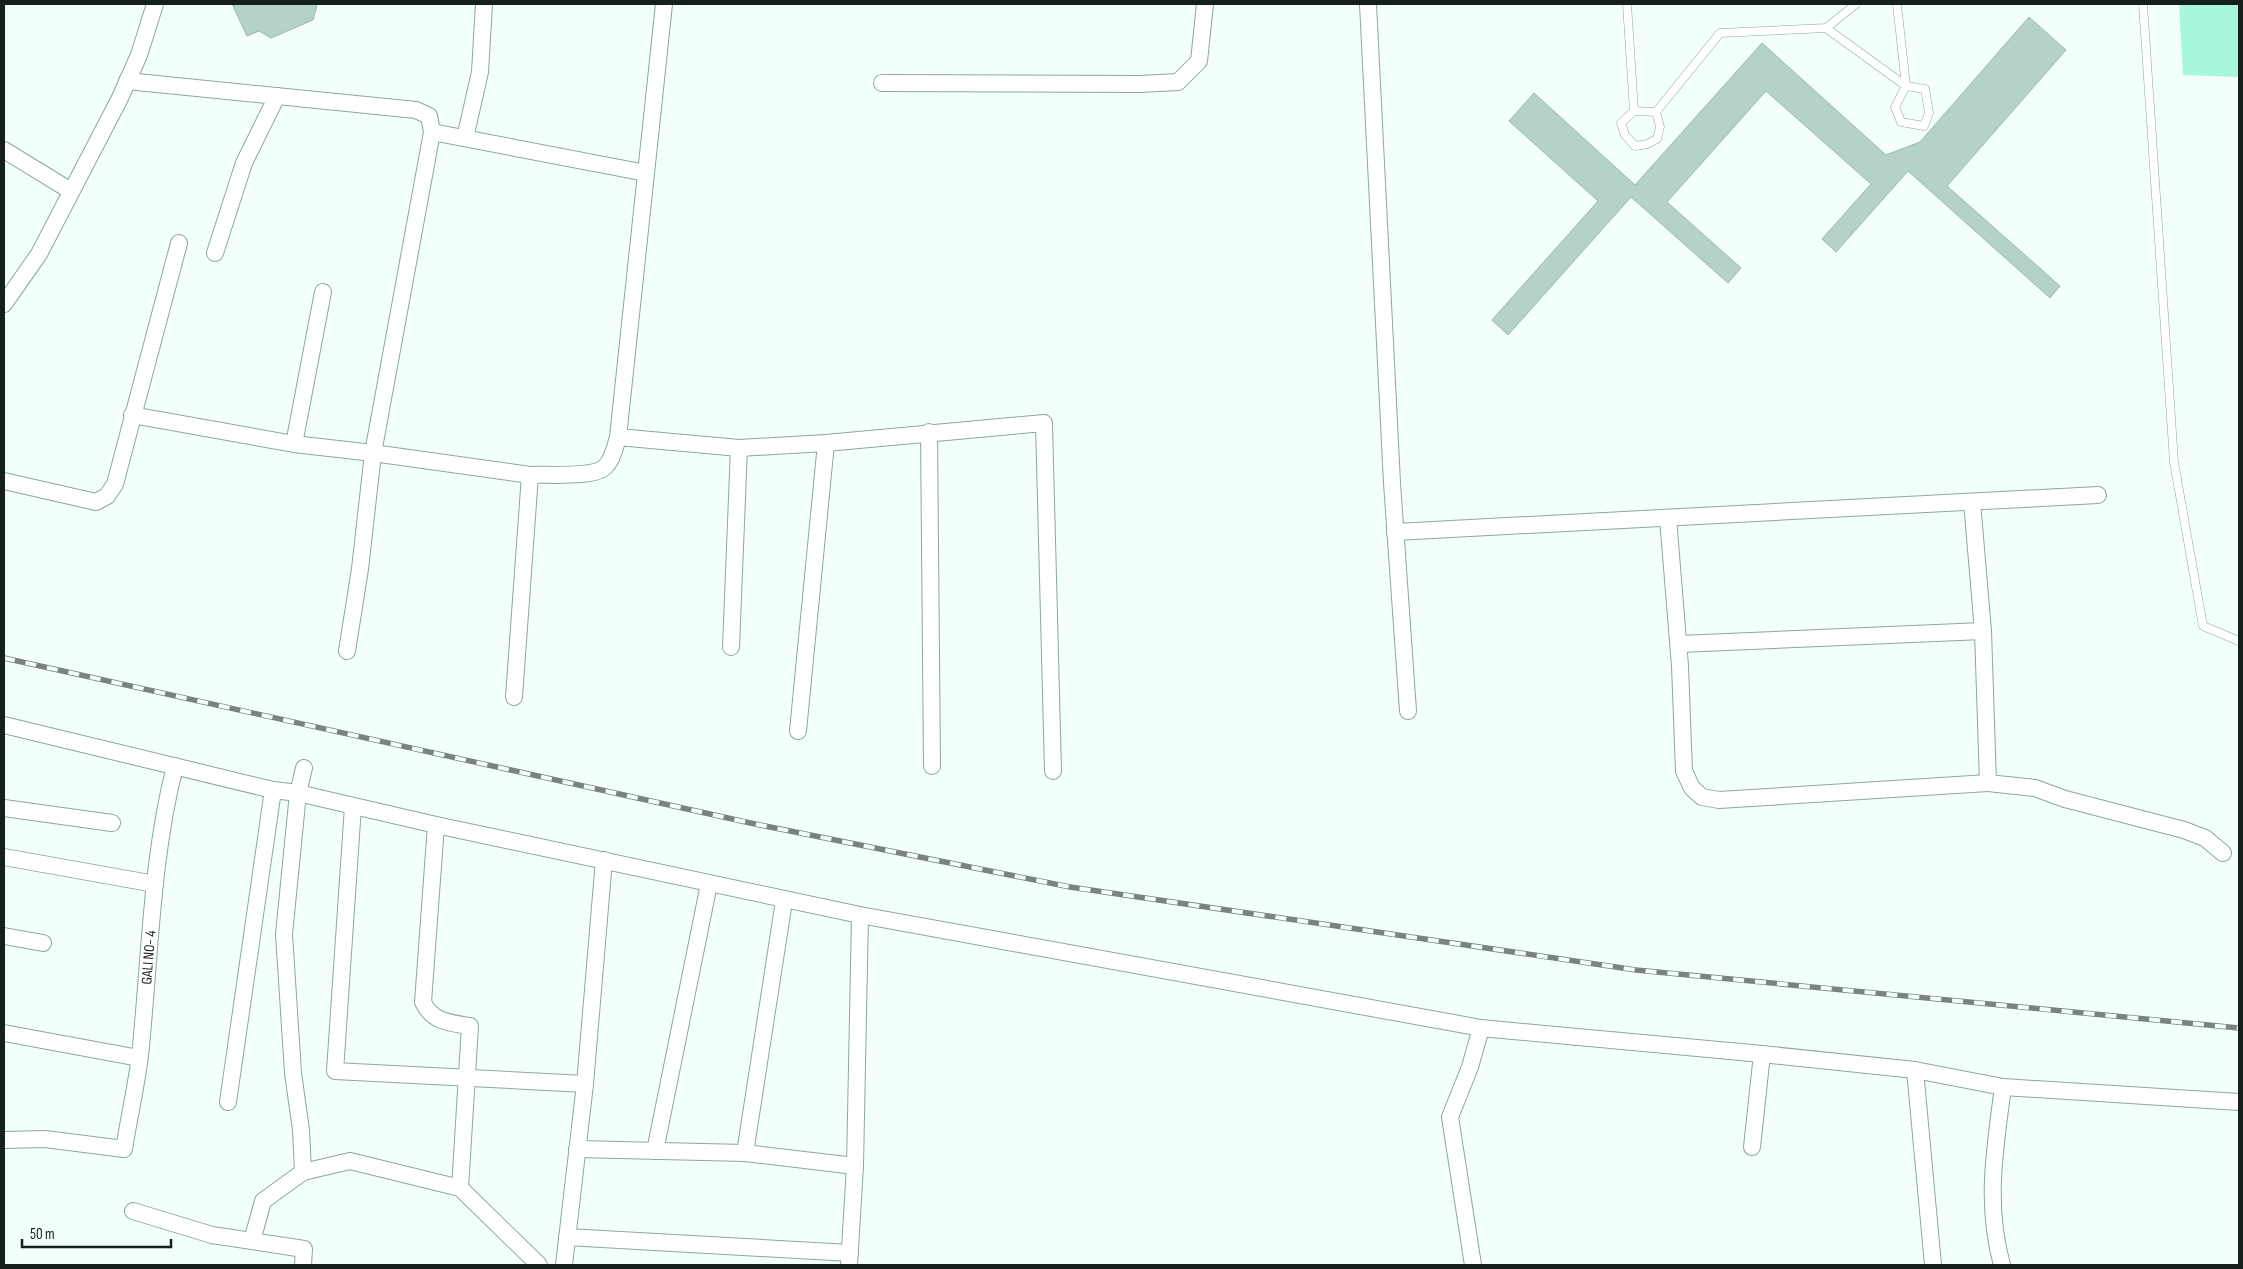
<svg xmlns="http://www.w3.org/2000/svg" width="2243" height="1269" font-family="'Sofia Sans Condensed',sans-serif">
  <rect width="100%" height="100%" fill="#f3fffb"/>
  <path fill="#a6f7de" d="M2179,4H2239V77L2183,75Z"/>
  <path fill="#b5d2c8" stroke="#9bb8ae" d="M232,4H316L317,6L313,20L271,38L259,31L247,36Z
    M2029,17L2066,50L1947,186L2060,286L2050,298L1908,171L1836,252L1822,239L1871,184L1766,91L1667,202L1741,268L1728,283L1631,197L1508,335L1492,320L1598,201L1509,121L1534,93L1635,185L1762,43L1886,155L1920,142Z"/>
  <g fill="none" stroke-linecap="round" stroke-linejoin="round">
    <defs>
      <path id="service" d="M1627,4L1634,111
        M2143,4L2174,462L2203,626L2239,641
        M1826,28L1906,86L1895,107L1901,122L1924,126L1929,113L1925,89L1906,86L1897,4
        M1634,111L1656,112L1660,127L1657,139L1647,144L1635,146L1625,135L1621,123Z
        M1656,112L1720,33L1826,28L1856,4"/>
      <g id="minor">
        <path d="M1368,4L1392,483L1408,711"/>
        <path d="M127,81L416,110L429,116L432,132L373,453L360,569L347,651"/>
        <path d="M882,83L1140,84L1178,82L1199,61L1205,4"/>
        <path d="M432,132L646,173"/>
        <path d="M465,138L480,72L484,4"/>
        <path d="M4,150L71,191"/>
        <path d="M215,253L244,163L277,96"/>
        <path d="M4,304L39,254L120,98L139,55L155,4"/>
        <path d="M132,415L294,444L373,453L530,475L514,697"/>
        <path d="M929,432L932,766"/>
        <path d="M618,437L664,4"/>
        <path d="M294,444L323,292"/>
        <path d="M530,475C547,474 594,478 605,467C613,459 615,447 618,437L739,448L826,443L1044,423L1053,771"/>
        <path d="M4,481L96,502L107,496L115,484L179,243"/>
        <path d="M1972,502L1983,631L1988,783L2035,788L2065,799L2184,830L2205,838L2223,853"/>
        <path d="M1668,518L1680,666L1684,771L1692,788L1702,797L1719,800L1988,783"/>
        <path d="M1395,532L2098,495"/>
        <path d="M1679,644L1983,631"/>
        <path d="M731,647L739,448"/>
        <path d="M4,725L273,790L298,793L436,825L860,915"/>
        <path d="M798,731L826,443"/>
        <path d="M353,806L335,1071L585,1084"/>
        <path d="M4,808L112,823"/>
        <path d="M436,825L423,1002C432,1022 450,1023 470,1026L460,1188"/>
        <path d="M4,857L155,884"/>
        <path d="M4,936L43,943"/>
        <path d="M4,1033L139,1058"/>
        <path d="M1915,1070L1933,1265"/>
        <path d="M228,1102L273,790"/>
        <path id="s1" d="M4,1140L45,1139L124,1149C129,1118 136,1087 140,1056C150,959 151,860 175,766"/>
        <path d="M1752,1147L1762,1054"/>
        <path d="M577,1149L745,1153L855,1166"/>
        <path d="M655,1151L709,884"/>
        <path d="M745,1153L784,901"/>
        <path d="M303,1172L301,1130L293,1073L284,934L298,793L304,768"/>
        <path d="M133,1211L212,1235L304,1249L303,1265"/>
        <path d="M567,1237L850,1253"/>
        <path d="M252,1241L263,1201L303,1172L350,1161L460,1188L539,1265"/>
        <path d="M564,1265L585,1084L604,860"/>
        <path d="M849,1265L855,1166L860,915L1481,1028L1762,1054L1915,1070L2003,1087L2239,1102"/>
        <path d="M1473,1265L1450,1117L1470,1067L1481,1028"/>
        <path d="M2002,1265C1985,1204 1995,1148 2003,1087"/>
      </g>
    </defs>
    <use href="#service" stroke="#8ba89e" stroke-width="9"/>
    <use href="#minor" stroke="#8ba89e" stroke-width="18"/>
    <use href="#service" stroke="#fff" stroke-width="8"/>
    <use href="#minor" stroke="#fff" stroke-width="16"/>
    <defs>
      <path id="rail" d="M4,658L755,824L1070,887L1636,970L2239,1028"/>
    </defs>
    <use href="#rail" stroke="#798481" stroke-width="5.5"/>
    <use href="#rail" stroke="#f3fffb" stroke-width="4" stroke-dasharray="11" stroke-linecap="butt"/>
  </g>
  <g text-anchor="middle" stroke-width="5" stroke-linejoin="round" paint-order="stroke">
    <g font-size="15" fill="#15201d" stroke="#f3fffb">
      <text dy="5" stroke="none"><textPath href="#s1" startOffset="314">GALI NO- 4</textPath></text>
    </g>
  </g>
  <rect width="2243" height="1269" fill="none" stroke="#15201d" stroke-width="10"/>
  <path d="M22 1239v8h149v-8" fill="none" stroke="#15201d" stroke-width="2.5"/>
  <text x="30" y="1239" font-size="15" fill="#15201d" stroke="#f3fffb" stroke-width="4" paint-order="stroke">50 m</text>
</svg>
